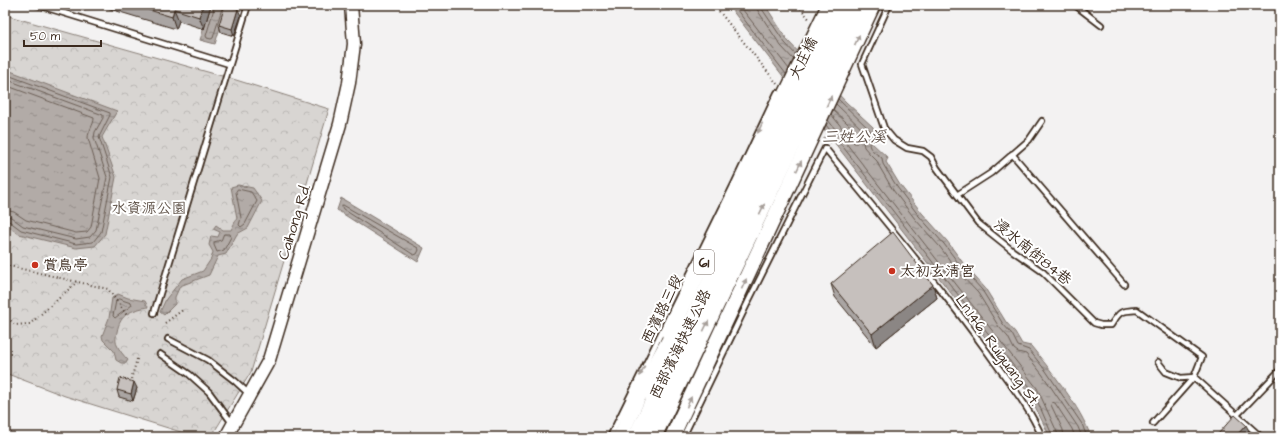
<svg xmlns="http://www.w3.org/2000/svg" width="1285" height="442" font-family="'Architects Daughter','LXGW WenKai TC',sans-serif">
  <defs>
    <pattern id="park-crowns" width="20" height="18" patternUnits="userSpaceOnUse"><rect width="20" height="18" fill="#d8d5d2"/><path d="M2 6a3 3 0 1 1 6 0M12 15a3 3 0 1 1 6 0" fill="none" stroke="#bab7b4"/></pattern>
    <pattern id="water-ripples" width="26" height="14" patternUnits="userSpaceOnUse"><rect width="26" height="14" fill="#b2aba7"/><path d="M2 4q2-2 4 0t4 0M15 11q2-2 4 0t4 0" fill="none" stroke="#928b87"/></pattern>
  </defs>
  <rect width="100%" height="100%" fill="#f3f2f2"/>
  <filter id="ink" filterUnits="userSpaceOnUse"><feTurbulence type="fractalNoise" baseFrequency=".025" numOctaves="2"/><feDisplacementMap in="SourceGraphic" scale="8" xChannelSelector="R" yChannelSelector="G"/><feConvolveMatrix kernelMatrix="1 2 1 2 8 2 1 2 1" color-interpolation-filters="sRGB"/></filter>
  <g filter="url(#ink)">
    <path fill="url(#park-crowns)" stroke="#8a8078" d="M5,15L236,80L329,109L251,372L211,437H197L65,396L5,373Z"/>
    <path fill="url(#water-ripples)" stroke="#827770" d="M211,5H227L215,44L200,40Z
      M728,5H765L788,41L846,102L873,127L877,135L872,143L888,158L886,162L900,185L922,213L947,241L966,267L985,288L1006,322L1015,332L1022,344L1031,346C1052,372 1080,406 1091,437H1050L1029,394Z
      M5,69L117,111L102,137L116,177L105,234L95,246L76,248L19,234L5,224Z
      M238,185L253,188L262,201L248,228L237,234L226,254L218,256L209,275L180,286L175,297V304L164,315L160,312L166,299L182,279L203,271L211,259L213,252L209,245L211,236L218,237L220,232L213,229L216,225L223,230H231L237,218L231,187Z
      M341,198L424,248L418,262L337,210Z
      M118,294L128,298L145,301L148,307C131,310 120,314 117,332C116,336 115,341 117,345C119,350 124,356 128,360L126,363H121L116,360L114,351L103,340L102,336L109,318L112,298Z"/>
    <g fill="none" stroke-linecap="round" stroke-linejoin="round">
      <path stroke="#6b5e55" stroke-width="1" d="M215,5L206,36L207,38L211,39L213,38L223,5
        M733,5L786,74
        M739,5L789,69
        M757,5L758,11L781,46L794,60
        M762,5V9L785,43L796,55
        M5,74L110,113V115L99,137L112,177L101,232L93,242L76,244L21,230L9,221H5
        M5,79L103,115V118L95,132L94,138L107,177L96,230L90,237L76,239L23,226L11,217L5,216
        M5,85L94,118C94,125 88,131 88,138L100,178L91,227L87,232L76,233L26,220L14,212L5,210
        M838,99L870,130L872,135C865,148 872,150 882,158L883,164L897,187L919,216L944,244L963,269L982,290L1003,324L1012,334L1018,346L1029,350L1046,371L1082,424L1087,437
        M836,104L866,133L867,135L863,142L864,147L870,154L877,161L879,166L893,190L915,219L940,247L959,273L978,293L999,327L1008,337L1014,349L1018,352L1026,354L1042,374L1078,427L1082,437
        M831,114L854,143H857L859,134L833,110
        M828,120L1037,388L1057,432L1058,437
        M826,125L1033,391L1053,437
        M238,189L251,192L257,201L245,224L241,227L239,225L241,218L236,192Z
        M343,205L418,248L419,250L417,254L414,255L343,209L342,207Z
        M224,234H230L231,237L224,250L217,252L214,245V242L221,240Z
        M119,299L131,303L132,305L115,318L113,316L116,301Z
        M1064,437L1063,430L1051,405L1052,402L1055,403L1072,429L1075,437"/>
      <defs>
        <path id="lane" d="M38,5L229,64
          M889,5L862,64L884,128L894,140L907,148L923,151L931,157L937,168L978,223L1013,251L1043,272L1094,323L1101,325H1111C1120,311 1120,311 1137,310L1202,357L1194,377L1261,437
          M1075,5L1101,25
          M1012,154L1124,284
          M957,195L991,173L1029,140L1042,121
          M154,313L248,5
          M168,339L208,360L235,381L249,394
          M160,354L189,374L209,392L232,423
          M1158,362L1166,372L1181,378L1194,377
          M1236,416L1280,370
          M1153,423L1194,377
          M610,437L735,182L777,93
          M683,437L749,300L825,148C880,216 937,282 988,353C1007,380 1029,406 1042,437"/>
        <path id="secondary" d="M226,437L269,360L340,124L349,83L354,44L351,5"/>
        <path id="primary" d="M669,334L829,5
          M620,437L646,381
          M672,437L873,5"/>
        <path id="highway" d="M641,392L679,324
          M636,437L798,99L841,5
          M653,437L832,61L858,5"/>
      </defs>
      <use href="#lane" stroke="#3b2a1e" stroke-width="8"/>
      <use href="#secondary" stroke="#3b2a1e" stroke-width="15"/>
      <use href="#primary" stroke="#3b2a1e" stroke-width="17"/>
      <use href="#highway" stroke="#3b2a1e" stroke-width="19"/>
      <path stroke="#3b2a1e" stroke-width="2" stroke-dasharray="1 3" stroke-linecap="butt" d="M714,5L778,85
        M798,5L810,20
        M824,137L831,143
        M5,265L108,289L128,317
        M5,315L15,325L30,324L77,282
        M165,323L184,309
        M130,383L137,359"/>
      <use href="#lane" stroke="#fff" stroke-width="4.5"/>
      <use href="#secondary" stroke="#fff" stroke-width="12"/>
      <use href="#primary" stroke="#fff" stroke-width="14"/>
      <use href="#highway" stroke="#fff" stroke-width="16"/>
    </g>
    <path fill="#aaa5a3" stroke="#3b2a1e" d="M69,5H85L84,10Z
      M97,5H211L204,29L179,21L176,29Z
      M241,16L234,36L221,32L219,25Z
      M831,284L933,285L937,298L876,347L835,297Z
      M137,388L133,401L119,397L117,390Z"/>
    <path fill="#8b8684" stroke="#3b2a1e" d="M82,5H85L84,10Z
      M203,5H211L204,29L199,17Z
      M174,9L179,21L176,29L172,17Z
      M238,9L241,16L234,36L232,29Z
      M933,285L937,298L876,347L872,334Z
      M134,382L137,388L133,401L131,394Z
      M1246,425L1249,431L1244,437H1235Z"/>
    <path fill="#c6c0bd" stroke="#3b2a1e" d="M133,5H203L199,17L174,9L172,17Z
      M225,5L238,9L232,29L219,25Z
      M893,232L933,285L872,334L831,284Z
      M120,378L134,382L131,394L117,390Z
      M1235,415L1246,425L1235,437H1221L1218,434Z"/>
    <defs><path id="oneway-solid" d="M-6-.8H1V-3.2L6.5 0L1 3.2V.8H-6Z"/></defs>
    <g fill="#a79f9a">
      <use href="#oneway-solid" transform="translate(857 40) rotate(-65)"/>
      <use href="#oneway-solid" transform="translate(829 101) rotate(-65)"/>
      <use href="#oneway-solid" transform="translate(760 128) rotate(115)"/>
      <use href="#oneway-solid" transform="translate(799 166) rotate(-65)"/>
      <use href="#oneway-solid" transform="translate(762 209) rotate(-64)"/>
      <use href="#oneway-solid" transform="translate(744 284) rotate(-65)"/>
      <use href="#oneway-solid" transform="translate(706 326) rotate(-64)"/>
      <use href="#oneway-solid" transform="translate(642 371) rotate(117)"/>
      <use href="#oneway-solid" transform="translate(689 402) rotate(-65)"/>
    </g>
  </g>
  <g fill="#c8321e" stroke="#fff" stroke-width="1.5">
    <circle cx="35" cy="265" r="4"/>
    <circle cx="892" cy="271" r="4"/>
  </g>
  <g text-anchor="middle" stroke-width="4" stroke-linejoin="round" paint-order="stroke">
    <rect fill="#fff" stroke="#766a62" stroke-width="1" x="694" y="250" width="20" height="24" rx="3"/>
    <g font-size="14" font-weight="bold" fill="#3b2a1e">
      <text x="704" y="267">61</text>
    </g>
    <g font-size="15" fill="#3b2a1e" stroke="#fff">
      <text transform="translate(803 58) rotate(-64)" y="5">大庄橋</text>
      <text transform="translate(294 222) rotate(-73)" y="5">Caihong Rd.</text>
      <text transform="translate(1033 252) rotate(39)" y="5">浸水南街84巷</text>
      <text transform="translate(662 309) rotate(-64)" y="5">西濱路三段</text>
      <text transform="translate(680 344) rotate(-64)" y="5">西部濱海快速公路</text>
      <text transform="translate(998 350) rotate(54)" y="5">Ln.146, Ruiguang St.</text>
    </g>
    <g font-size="15" fill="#62554b" stroke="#fff">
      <text x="149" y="213">水資源公園</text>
    </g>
    <g font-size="15" fill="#3b2a1e" stroke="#fff" text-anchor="start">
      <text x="43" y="270">賞鳥亭</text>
      <text x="900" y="276">太初玄清宮</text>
    </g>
    <g font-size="16" font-style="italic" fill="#65574e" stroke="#fff">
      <text x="854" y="142">三姓公溪</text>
    </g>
  </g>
  <rect width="1285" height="442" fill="none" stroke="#fff" stroke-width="20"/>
  <rect x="10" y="10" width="1265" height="422" fill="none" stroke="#3b2a1e" stroke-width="1.5" filter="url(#ink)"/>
  <path d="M24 40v6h77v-6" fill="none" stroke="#3b2a1e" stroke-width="2"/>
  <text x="30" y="40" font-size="12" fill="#3b2a1e" stroke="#ffffff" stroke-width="3" paint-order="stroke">50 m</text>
</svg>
